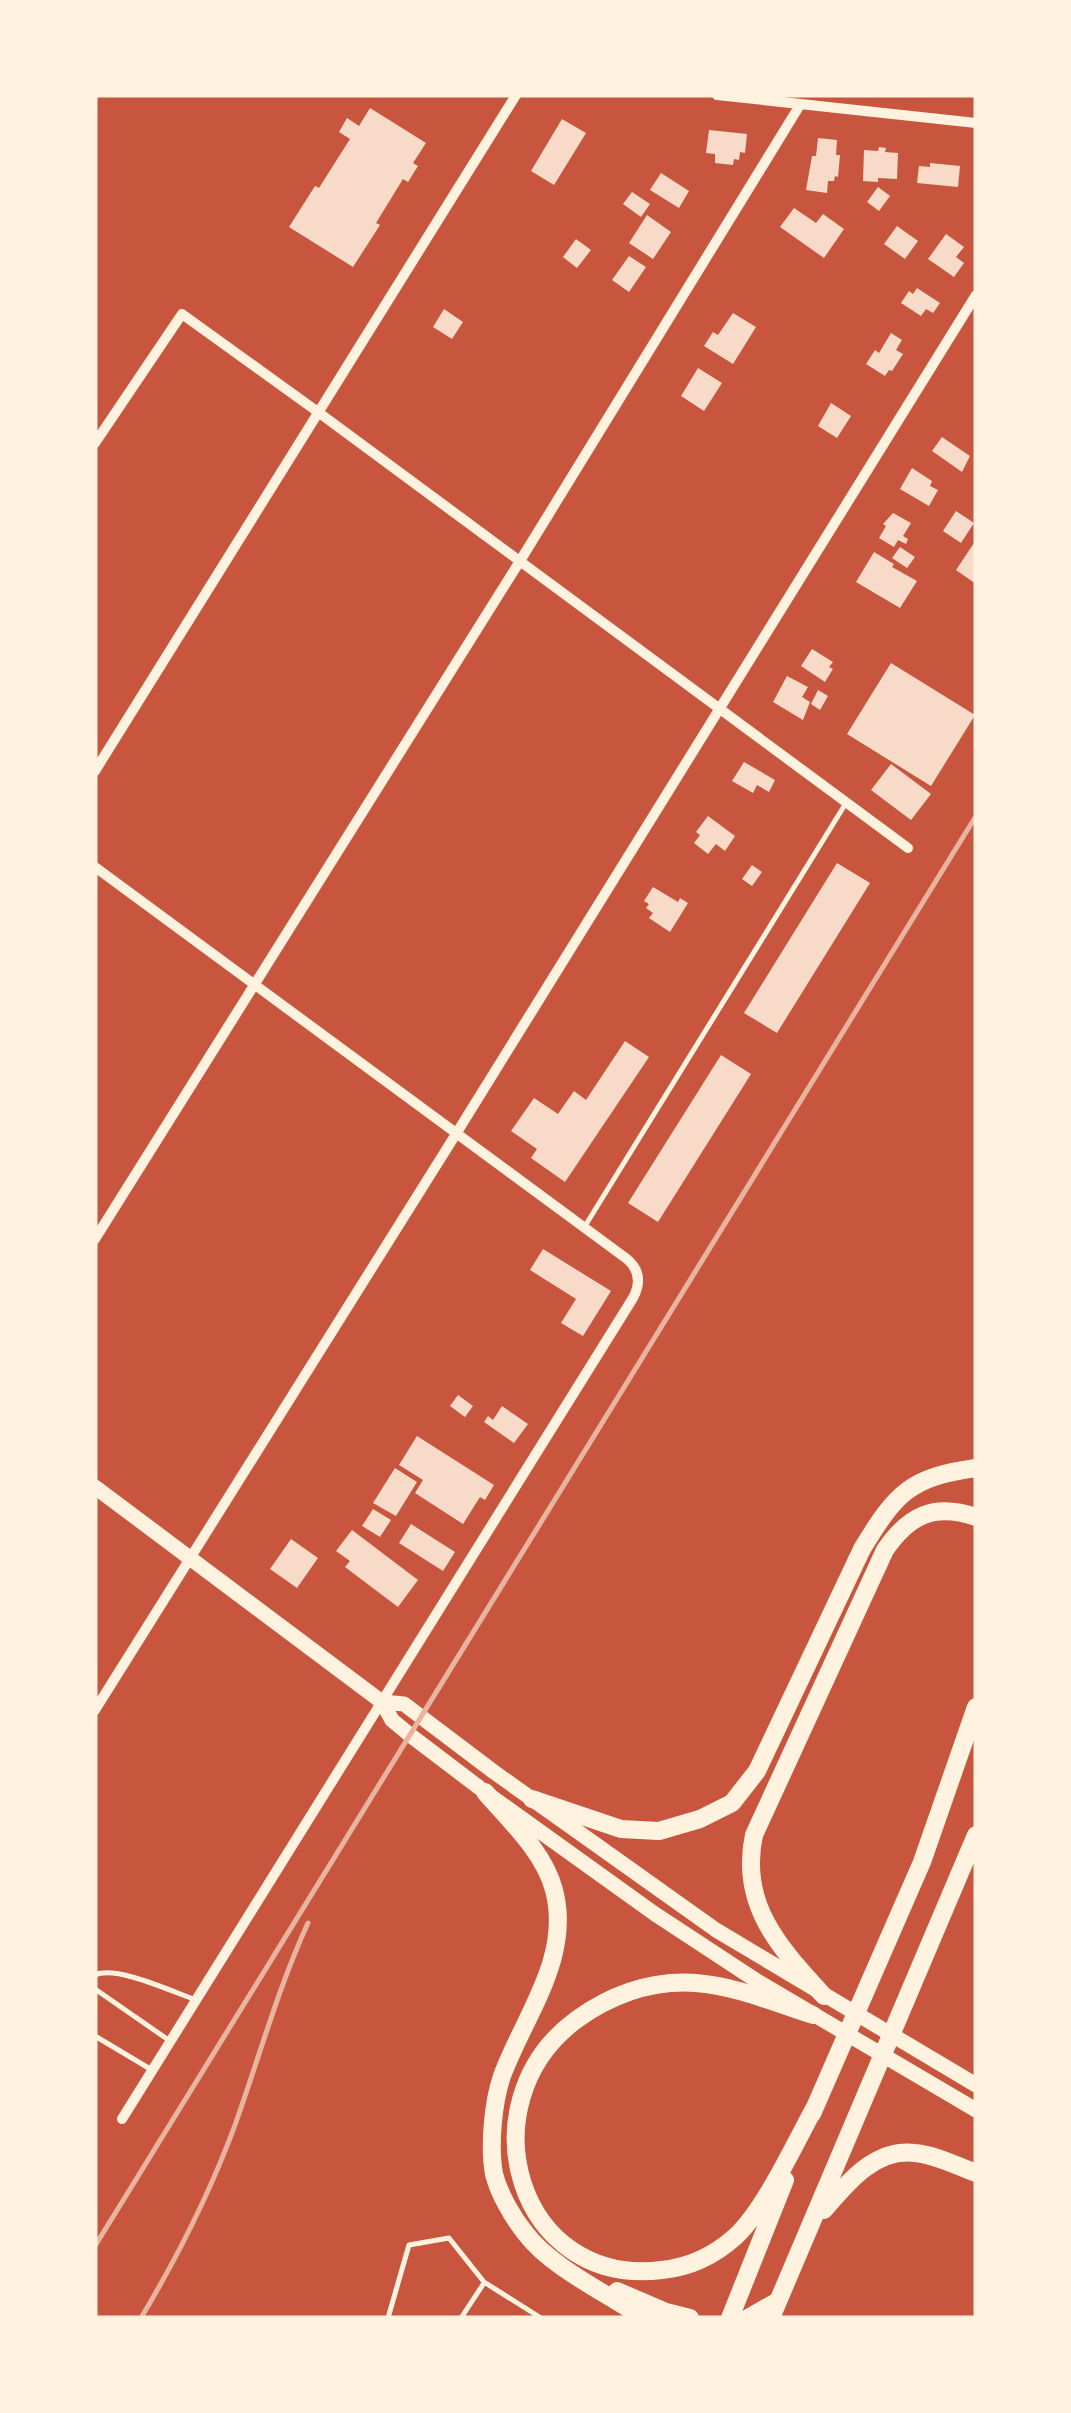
<svg xmlns="http://www.w3.org/2000/svg" width="1071" height="2413" font-family="'Libre Baskerville',serif">
  <rect width="100%" height="100%" fill="#c8553d"/>
  <path fill="#f7dbc8" d="M370,108L426,143L413,163L418,166L408,182L403,179L376,223L380,225L353,267L289,227L315,186L319,188L350,139L339,132L347,118L359,126Z
    M562,119L586,133L554,185L531,171Z
    M709,130L747,134L745,153L740,152L739,160L734,159L733,165L715,163V154L706,153Z
    M818,138L837,140L836,155H840L838,177L835,176L834,181H828L827,193L806,190L812,156H816Z
    M879,147L886,148L885,152L898,153L897,179L878,178V182L863,181L864,150L878,151Z
    M930,163L960,166L958,187L917,183L919,166L930,167Z
    M661,173L689,191L679,208L650,190Z
    M878,187L890,196L879,211L867,202Z
    M632,192L650,204L641,217L623,204Z
    M794,208L816,223L823,214L844,229L824,258L780,227Z
    M647,215L671,232L653,259L629,243Z
    M897,226L918,241L905,259L884,244Z
    M946,234L964,247L956,257L964,263L954,277L928,259Z
    M576,239L591,250L577,268L563,257Z
    M629,256L646,267L629,292L612,280Z
    M917,288L940,303L933,313L926,309L921,316L901,303L909,291L913,294Z
    M444,309L463,322L452,339L433,327Z
    M733,313L756,327L733,364L704,346L713,332L718,335Z
    M891,333L902,340L896,350L903,354L892,371L889,370L885,376L866,364L875,350L879,353Z
    M698,368L722,383L704,411L681,396Z
    M831,403L851,416L837,438L818,426Z
    M942,437L970,456L962,472L932,451Z
    M912,468L932,481L930,486L938,490L929,506L900,489Z
    M956,511L974,523L961,543L943,531Z
    M893,513L911,523L903,536L908,539L906,544L898,540L894,547L879,538L886,526L883,524Z
    M976,540V584L956,570Z
    M900,547L915,557L907,568L892,558Z
    M874,552L894,564L892,567L917,581L900,608L856,582Z
    M812,649L833,662L829,667L833,669L825,682L801,666Z
    M891,663L975,715L931,786L847,734Z
    M787,676L808,687L802,697L810,702L803,720L773,702Z
    M818,690L828,696L820,710L811,704Z
    M744,762L775,780L769,792L757,785L753,793L732,781Z
    M891,764L931,794L911,820L871,790Z
    M708,816L735,836L725,851L716,844L708,854L694,843L700,835L696,832Z
    M837,863L870,883L777,1033L744,1013Z
    M752,865L762,872L752,886L742,879Z
    M653,887L678,902L680,898L688,903L670,932L649,918L653,913L646,908L649,904L644,901Z
    M625,1041L649,1057L565,1182L531,1158L537,1149L511,1131L534,1098L558,1114L574,1091L586,1100Z
    M721,1055L751,1074L658,1222L628,1203Z
    M543,1249L611,1291L583,1336L561,1323L576,1299L530,1270Z
    M458,1395L473,1406L465,1417L450,1406Z
    M502,1406L528,1424L514,1443L484,1422L488,1416L493,1420Z
    M417,1436L494,1485L485,1500L480,1497L463,1524L415,1493L423,1480L399,1465Z
    M395,1468L417,1482L396,1516L373,1503Z
    M373,1509L391,1520L380,1537L362,1526Z
    M411,1524L455,1552L443,1571L399,1543Z
    M352,1530L418,1580L398,1607L345,1567L350,1561L336,1551Z
    M291,1539L318,1558L297,1588L270,1569Z"/>
  <g fill="none" stroke-linecap="round" stroke-linejoin="round">
    <path stroke="#fff3e0" stroke-width="5" d="M585,1226L846,803
      M95,1975C116,1965 173,1992 196,2000
      M95,1989L170,2041
      M95,2036L152,2070
      M388,2318L409,2245L449,2238L484,2282L541,2318
      M461,2318L484,2283"/>
    <path stroke="#fff3e0" stroke-width="10" d="M717,95L976,123
      M95,443L182,314L318,412L908,848
      M95,771L516,95
      M95,867L627,1259C640,1270 641,1283 633,1298L122,2119
      M95,1239L520,561L800,105
      M95,1710L456,1134L976,295"/>
    <path stroke="#fff3e0" stroke-width="15" d="M95,1487L382,1702L392,1720L410,1735L485,1792L655,1914L757,1981L976,2110
      M382,1702L404,1704L494,1772L716,1930L976,2085"/>
    <path stroke="#fff3e0" stroke-width="18" d="M485,1792C510,1821 544,1852 554,1890C572,1958 524,2016 502,2076C493,2102 489,2146 494,2174C499,2194 513,2218 526,2234C552,2268 607,2293 643,2318
      M532,1799L621,1829L659,1831L700,1819L732,1803L757,1771L862,1549C896,1493 910,1477 976,1468
      M824,1996C780,1948 739,1905 754,1835L885,1550C909,1515 934,1503 976,1517
      M813,2015C775,2003 736,1986 696,1983C651,1980 612,1994 576,2020C464,2103 517,2288 662,2270C691,2267 714,2256 736,2236C766,2207 794,2145 815,2107
      M812,2114L922,1862L976,1707
      M824,2210C847,2183 875,2148 915,2153C936,2155 957,2166 976,2173
      M617,2291L666,2312L690,2318
      M730,2318L785,2180
      M748,2318L778,2301
      M771,2318L976,1835"/>
    <path stroke="#e9b49f" stroke-width="5" d="M95,2246L976,816
      M141,2318C178,2256 210,2193 235,2125C259,2058 278,1988 308,1923"/>
  </g>
  <rect width="1071" height="2413" fill="none" stroke="#fff3e0" stroke-width="195"/>
</svg>
